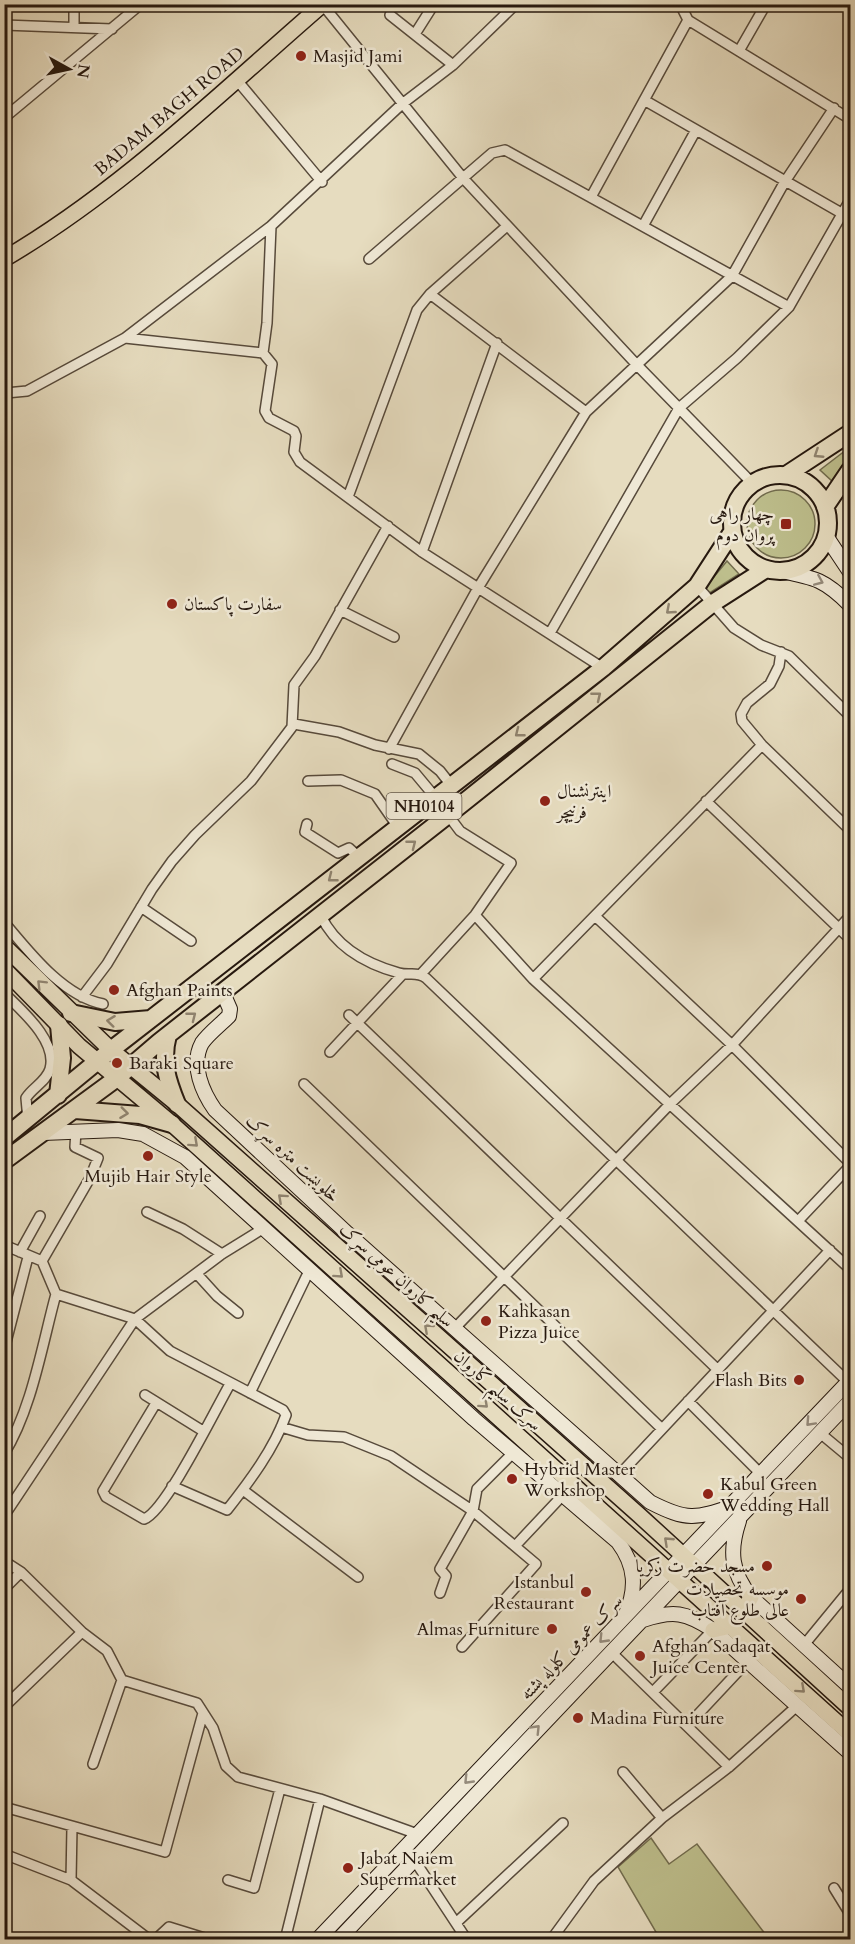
<svg xmlns="http://www.w3.org/2000/svg" width="855" height="1944" font-family="Cardo,Amiri,serif">
  <rect width="100%" height="100%" fill="#e6dcbf"/>
  <filter id="stains"><feTurbulence type="fractalNoise" baseFrequency=".00333" numOctaves="4"/><feColorMatrix values="0 0 0 0 .2 0 0 0 0 .09 0 0 0 0 .02 0 0 0 .5 -.17"/></filter>
  <radialGradient id="worn" r=".72"><stop offset=".6" stop-color="#630" stop-opacity="0"/><stop offset="1" stop-color="#630" stop-opacity=".3"/></radialGradient>
  <path fill="#bdbe8c" stroke="#726c4e" stroke-width="1.5" d="M850,447V454L832,481L820,470Z
    M747 524a34 34 0 1 1 68 0a34 34 0 1 1-68 0Z
    M727,561L739,574L708,594L704,589Z
    M651,1838L669,1864L697,1844L769,1939H660L618,1867Z"/>
  <g fill="none" stroke-linecap="round" stroke-linejoin="round">
    <defs>
      <path id="street" d="M74,4V27
        M322,4L463,178L637,365L752,483
        M680,4L688,20L850,119
        M390,15L453,65
        M4,25L112,29
        M415,34L434,4
        M739,51L766,4
        M236,79L322,182
        M644,100L843,214L848,212
        M4,118L141,4
        M591,197L688,20
        M643,226L696,130
        M369,259L492,153L505,150L789,307
        M430,294L586,412
        M125,338L271,226L402,104L453,65L516,4
        M263,353L267,323L271,226
        M4,390L6,393L27,391L125,338L263,353L272,364L265,411L269,418L294,431L296,436L294,452L300,462L422,552L603,668
        M348,497L417,310L430,294L507,226
        M422,552L497,343
        M697,586L734,628L761,645L789,656L850,716
        M340,610L394,637
        M550,633L679,408L737,358L789,307L850,200
        M781,652L779,666L770,684L747,703L741,714L742,721L762,745L850,830
        M294,724L339,732L375,745L419,754L440,771L451,785
        M389,749L478,588L586,412L732,276L784,183L834,108
        M392,764L415,773L435,797
        M308,781L341,780L375,794L398,827
        M706,801L850,939
        M307,824L305,832L338,853L349,848L359,857
        M141,907L191,941
        M475,915L533,979L850,1269
        M321,916C336,947 366,964 399,973C409,976 417,971 426,978L848,1382
        M595,916L732,1045L850,1163
        M4,922C30,953 63,996 103,1004
        M421,974L475,915L511,863L460,831L448,815
        M533,979L762,745
        M4,993C21,1010 58,1041 50,1069C46,1082 33,1087 26,1098L28,1120
        M82,997L107,964L152,889L172,861L195,835L251,781L292,727L294,685L315,656L388,526
        M349,1015L717,1369
        M330,1052L402,975
        M304,1084L662,1429
        M147,1212L183,1229L222,1254
        M798,1221L850,1166
        M4,1245L42,1261L56,1294L135,1319L170,1351L283,1410L286,1415C274,1449 249,1482 227,1510L172,1486
        M20,1252L40,1216
        M42,1261L90,1178L98,1158L75,1147L76,1130
        M197,1274L217,1296L238,1313
        M455,1328L671,1103L732,1045L850,916
        M4,1350L28,1257
        M250,1393L309,1271
        M145,1395L203,1431
        M688,1401L761,1474
        M156,1403L103,1491L106,1497L144,1519C166,1511 215,1410 230,1384
        M281,1427L308,1435L344,1437L391,1456L473,1511L536,1564L462,1647
        M820,1433L850,1458
        M4,1454C32,1409 42,1345 56,1294
        M619,1475L830,1250
        M243,1490L358,1577
        M4,1516L135,1319L222,1254L264,1228
        M516,1545L562,1496
        M4,1561L21,1572L82,1632L107,1651L122,1680L197,1703L213,1728L226,1766L238,1777L320,1799L420,1835
        M4,1589L21,1572
        M440,1593L446,1576L440,1569L473,1511L477,1489L513,1453
        M804,1645L850,1589
        M610,1651L729,1767
        M653,1692L713,1630
        M4,1707L82,1632
        M688,1725L747,1662
        M93,1764L122,1680
        M623,1772L662,1818
        M4,1807L165,1852L203,1713
        M72,1827L71,1880L150,1940
        M4,1854L71,1880
        M413,1858L467,1940
        M228,1880L254,1888L280,1789
        M834,1888L850,1914
        M457,1922L563,1823
        M155,1940L169,1927L211,1940
        M285,1940L320,1799
        M551,1940L594,1881L662,1818L729,1767L797,1706"/>
      <path id="secondary" d="M826,536L850,572
        M781,571C816,578 825,580 850,605
        M223,993L230,1009L229,1016C221,1024 208,1034 202,1043C190,1065 203,1093 215,1110L347,1233L650,1502C687,1521 695,1519 733,1506
        M43,1133L118,1130L143,1134L185,1157L474,1419L618,1542C636,1566 637,1589 625,1616
        M739,1521C729,1551 731,1572 751,1597L850,1687
        M643,1620C673,1610 686,1612 713,1630L850,1753
        M317,1940L850,1380
        M338,1940L850,1401"/>
      <path id="primary" d="M4,259C122,190 220,93 323,4
        M4,946L111,1050L177,1104L639,1515L850,1708
        M4,969L79,1046L172,1124L850,1734
        M743,1612L751,1597
        M713,1630L731,1626"/>
      <path id="highway" d="M786,475L850,433
        M732 523a48 48 0 1 1 96 0a48 48 0 1 1-96 0Z
        M825,507L850,470
        M71,1013L115,1022L151,1019
        M168,1035C161,1061 167,1080 177,1104
        M58,1095L62,1058L59,1025
        M75,1110L140,1115L172,1124
        M4,1138L111,1050L603,668L697,586L732,532
        M4,1161L117,1078L159,1042L448,815L713,603L766,569"/>
    </defs>
    <use href="#street" stroke="#574a3b" stroke-width="12"/>
    <use href="#secondary" stroke="#27190f" stroke-width="16"/>
    <use href="#primary" stroke="#27190f" stroke-width="18"/>
    <use href="#highway" stroke="#27190f" stroke-width="20"/>
    <use href="#street" stroke="#efe8d5" stroke-width="9"/>
    <use href="#secondary" stroke="#efe8d5" stroke-width="14"/>
    <use href="#primary" stroke="#e6dcbf" stroke-width="15"/>
    <use href="#highway" stroke="#e6dcbf" stroke-width="16"/>
  </g>
  <defs><path id="oneway-chevron" d="M-2-3.5L2.5 0L-2 3.5" fill="none" stroke-width="1.6" stroke-linecap="round" stroke-linejoin="round" transform="scale(1.5)"/></defs>
  <g stroke="#908470">
    <use href="#oneway-chevron" transform="translate(818 454) rotate(147)"/>
    <use href="#oneway-chevron" transform="translate(670 610) rotate(139)"/>
    <use href="#oneway-chevron" transform="translate(597 696) rotate(-39)"/>
    <use href="#oneway-chevron" transform="translate(519 733) rotate(142)"/>
    <use href="#oneway-chevron" transform="translate(412 844) rotate(-38)"/>
    <use href="#oneway-chevron" transform="translate(332 878) rotate(142)"/>
    <use href="#oneway-chevron" transform="translate(41 984) rotate(-135)"/>
    <use href="#oneway-chevron" transform="translate(192 1016) rotate(-38)"/>
    <use href="#oneway-chevron" transform="translate(111 1021) rotate(-173)"/>
    <use href="#oneway-chevron" transform="translate(124 1113) rotate(7)"/>
    <use href="#oneway-chevron" transform="translate(194 1143) rotate(42)"/>
    <use href="#oneway-chevron" transform="translate(282 1198) rotate(-138)"/>
    <use href="#oneway-chevron" transform="translate(339 1274) rotate(42)"/>
    <use href="#oneway-chevron" transform="translate(428 1328) rotate(-138)"/>
    <use href="#oneway-chevron" transform="translate(484 1404) rotate(42)"/>
    <use href="#oneway-chevron" transform="translate(668 1541) rotate(-137)"/>
    <use href="#oneway-chevron" transform="translate(801 1689) rotate(42)"/>
  </g>
  <g stroke="#958b7c">
    <use href="#oneway-chevron" transform="translate(819 581) rotate(23)"/>
    <use href="#oneway-chevron" transform="translate(810 1422) rotate(133)"/>
    <use href="#oneway-chevron" transform="translate(603 1639) rotate(134)"/>
    <use href="#oneway-chevron" transform="translate(536 1729) rotate(-46)"/>
    <use href="#oneway-chevron" transform="translate(468 1780) rotate(134)"/>
  </g>
  <g fill="#8f2418" stroke="#efe8d5" stroke-width="2">
    <circle cx="301" cy="56" r="6"/>
    <rect x="780" y="518" width="12" height="12" rx="3"/>
    <circle cx="172" cy="604" r="6"/>
    <circle cx="545" cy="801" r="6"/>
    <circle cx="114" cy="990" r="6"/>
    <circle cx="117" cy="1063" r="6"/>
    <circle cx="148" cy="1156" r="6"/>
    <circle cx="486" cy="1321" r="6"/>
    <circle cx="799" cy="1380" r="6"/>
    <circle cx="512" cy="1479" r="6"/>
    <circle cx="708" cy="1494" r="6"/>
    <circle cx="767" cy="1566" r="6"/>
    <circle cx="586" cy="1592" r="6"/>
    <circle cx="801" cy="1599" r="6"/>
    <circle cx="552" cy="1629" r="6"/>
    <circle cx="640" cy="1656" r="6"/>
    <circle cx="578" cy="1718" r="6"/>
    <circle cx="348" cy="1868" r="6"/>
  </g>
  <g text-anchor="middle" stroke-width="5" stroke-linejoin="round" paint-order="stroke">
    <rect fill="#efe8d5" stroke="#63574a" stroke-width="1.5" x="386.5" y="793" width="75" height="26" rx="4.5"/>
    <g font-size="16" font-weight="bold" fill="#27190f">
      <text x="424" y="812">NH0104</text>
    </g>
    <g font-size="18" fill="#27190f" stroke="#efe8d5" text-anchor="start">
      <text x="313" y="62">Masjid Jami</text>
      <text x="774" y="520" text-anchor="end">چهار راهی<tspan x="774" dy="21">پروان دوم</tspan></text>
      <text x="184" y="610">سفارت پاکستان</text>
      <text x="557" y="797">اینترنشنال<tspan x="557" dy="21">فرنیچر</tspan></text>
      <text x="126" y="996">Afghan Paints</text>
      <text x="129" y="1069">Baraki Square</text>
      <text x="148" y="1182" text-anchor="middle">Mujib Hair Style</text>
      <text x="498" y="1317">Kahkasan<tspan x="498" dy="21">Pizza Juice</tspan></text>
      <text x="787" y="1386" text-anchor="end">Flash Bits</text>
      <text x="524" y="1475">Hybrid Master<tspan x="524" dy="21">Workshop</tspan></text>
      <text x="720" y="1490">Kabul Green<tspan x="720" dy="21">Wedding Hall</tspan></text>
      <text x="755" y="1572" text-anchor="end">مسجد حضرت زکریا</text>
      <text x="574" y="1588" text-anchor="end">Istanbul<tspan x="574" dy="21">Restaurant</tspan></text>
      <text x="789" y="1595" text-anchor="end">موسسه تحصیلات<tspan x="789" dy="21">عالی طلوع آفتاب</tspan></text>
      <text x="540" y="1635" text-anchor="end">Almas Furniture</text>
      <text x="652" y="1652">Afghan Sadaqat<tspan x="652" dy="21">Juice Center</tspan></text>
      <text x="590" y="1724">Madina Furniture</text>
      <text x="360" y="1864">Jabat Naiem<tspan x="360" dy="21">Supermarket</tspan></text>
    </g>
    <g font-size="18" fill="#27190f" stroke="#efe8d5">
      <text transform="translate(169 111) rotate(-40)" y="6">BADAM BAGH ROAD</text>
      <text transform="translate(293 1158) rotate(43)" y="6">څلویښت متره سړک</text>
      <text transform="translate(397 1275) rotate(42)" y="6">سلیم کاروان عومي سړک</text>
      <text transform="translate(498 1390) rotate(42)" y="6">سرک سلیم کاروان</text>
      <text transform="translate(571 1647) rotate(-46)" y="6">سرک عمومی کلوله پشته</text>
    </g>
  </g>
  <rect width="855" height="1944" fill="none" stroke="#e6dcbf" stroke-width="24"/>
  <rect x="6" y="6" width="843" height="1932" fill="none" stroke="#27190f" stroke-width="3"/>
  <rect x="12" y="12" width="831" height="1920" fill="none" stroke="#27190f" stroke-width="1.5"/>
  <g transform="translate(69 69) rotate(98)" stroke="#efe8d5" stroke-width="4.5" paint-order="stroke">
  <path d="M0-4.5L10 22L0 15L-10 22Z" fill="#27190f"/>
  <text y="-9" font-size="16" font-weight="bold" text-anchor="middle" fill="#27190f">N</text>
  </g>
  <rect width="100%" height="100%" filter="url(#stains)"/>
  <rect width="100%" height="100%" fill="url(#worn)"/>
</svg>
